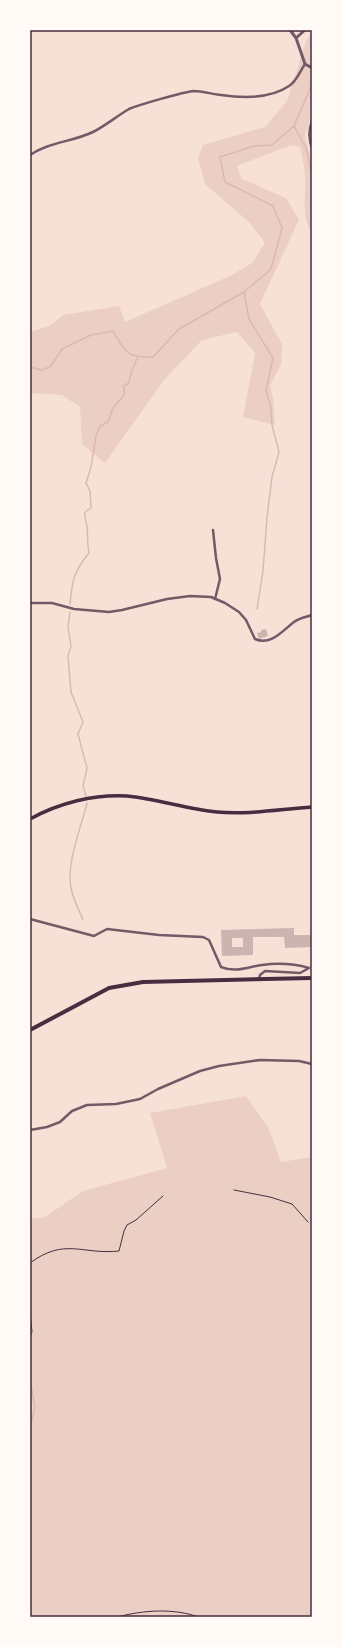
<svg xmlns="http://www.w3.org/2000/svg" width="342" height="1647" font-family="Lato,sans-serif">
  <rect width="100%" height="100%" fill="#f7e1d7"/>
  <path fill="#ebcfc5" d="M312,33V114L305,136L312,160V234C301,216 306,198 305,178C305,168 302,157 300,147L291,145L237,166L242,179L286,198L299,220L260,304L282,344L281,365L270,385L273,399L275,425L243,417L255,353L237,332L202,340L165,379L105,463L82,444L80,407L62,395L30,393V332L51,325L63,315L119,306L125,322L230,276L252,263L265,243L249,222L205,184L198,158L203,145L265,127L287,101L306,41Z
    M246,1096L268,1127L281,1162L312,1157V1617H30V1219L45,1217L83,1191L167,1168L150,1113Z"/>
  <g fill="none" stroke-linecap="round" stroke-linejoin="round">
    <path stroke="#dcb8b0" stroke-width="1.5" d="M294,126L306,148L312,176
      M244,292L249,319L273,358L266,390L271,408L272,425L279,452L272,477L267,517L263,571L257,609
      M30,367L41,370L50,367L62,349L91,335L113,331C125,352 127,358 153,357L179,329L244,292L271,269L282,228L273,206L225,182L220,157L254,146L272,145L294,126L312,84
      M70,604C72,581 74,571 89,553C87,543 88,535 87,526C86,521 84,517 85,512L91,508L90,491L86,483L91,467L96,436L100,426L108,422L113,408L124,395V386L129,383C130,373 134,367 137,358
      M70,612L68,627L71,646L68,656L71,692L83,722L78,734L87,768L83,786L86,796
      M83,920C79,910 73,899 71,888C66,863 81,828 87,803
      M30,1380L35,1407L30,1427"/>
  </g>
  <path fill="#ccb4b1" fill-rule="evenodd" d="M266,629L268,636L259,639L257,633L261,632V630Z
    M294,928V935H312V947L285,948L284,937H253V955L222,956L221,930ZM232,938H243V947H232Z"/>
  <g fill="none" stroke-linecap="round" stroke-linejoin="round">
    <path stroke="#4a2c40" stroke-width="1" d="M234,1190L270,1197L292,1204L308,1222
      M30,1263C65,1237 82,1255 119,1251L124,1231L127,1225L136,1220L163,1196
      M30,1312L32,1332L30,1337
      M117,1617C144,1610 173,1608 199,1617"/>
    <path stroke="#755966" stroke-width="2.5" d="M312,121C308,131 309,139 312,149
      M30,155C49,142 72,142 93,132C105,126 117,116 129,109C138,105 183,92 194,91C202,91 212,94 221,95C242,98 270,99 289,86C297,81 300,71 305,64
      M213,530L216,558L220,579L215,599
      M30,603H52L74,609L109,612L122,610L167,599L190,596L211,597L225,603L239,612L246,620L255,639C271,646 282,631 294,622C299,618 306,617 312,615
      M30,919L94,936L107,929L159,935L203,937L209,940L221,967C236,973 247,967 262,965C277,963 295,964 309,968L300,973L265,971L260,975L259,979
      M30,1130L47,1127L60,1122L72,1111L87,1105L116,1104L140,1099L158,1089L200,1071L219,1066L260,1060L299,1061L312,1064"/>
    <path stroke="#755966" stroke-width="3" d="M290,30L296,38L305,64L312,68
      M296,38L305,30"/>
    <path stroke="#4a2c40" stroke-width="3.5" d="M30,819C59,803 94,794 127,796C157,799 187,809 217,812C248,815 281,809 312,807"/>
    <path stroke="#4a2c40" stroke-width="4" d="M30,1030L109,988L143,982L312,978"/>
  </g>
  <rect width="342" height="1647" fill="none" stroke="#fffaf5" stroke-width="62"/>
  <rect x="31" y="31" width="280" height="1585" fill="none" stroke="#4a2c40" stroke-width="1.5"/>
</svg>
